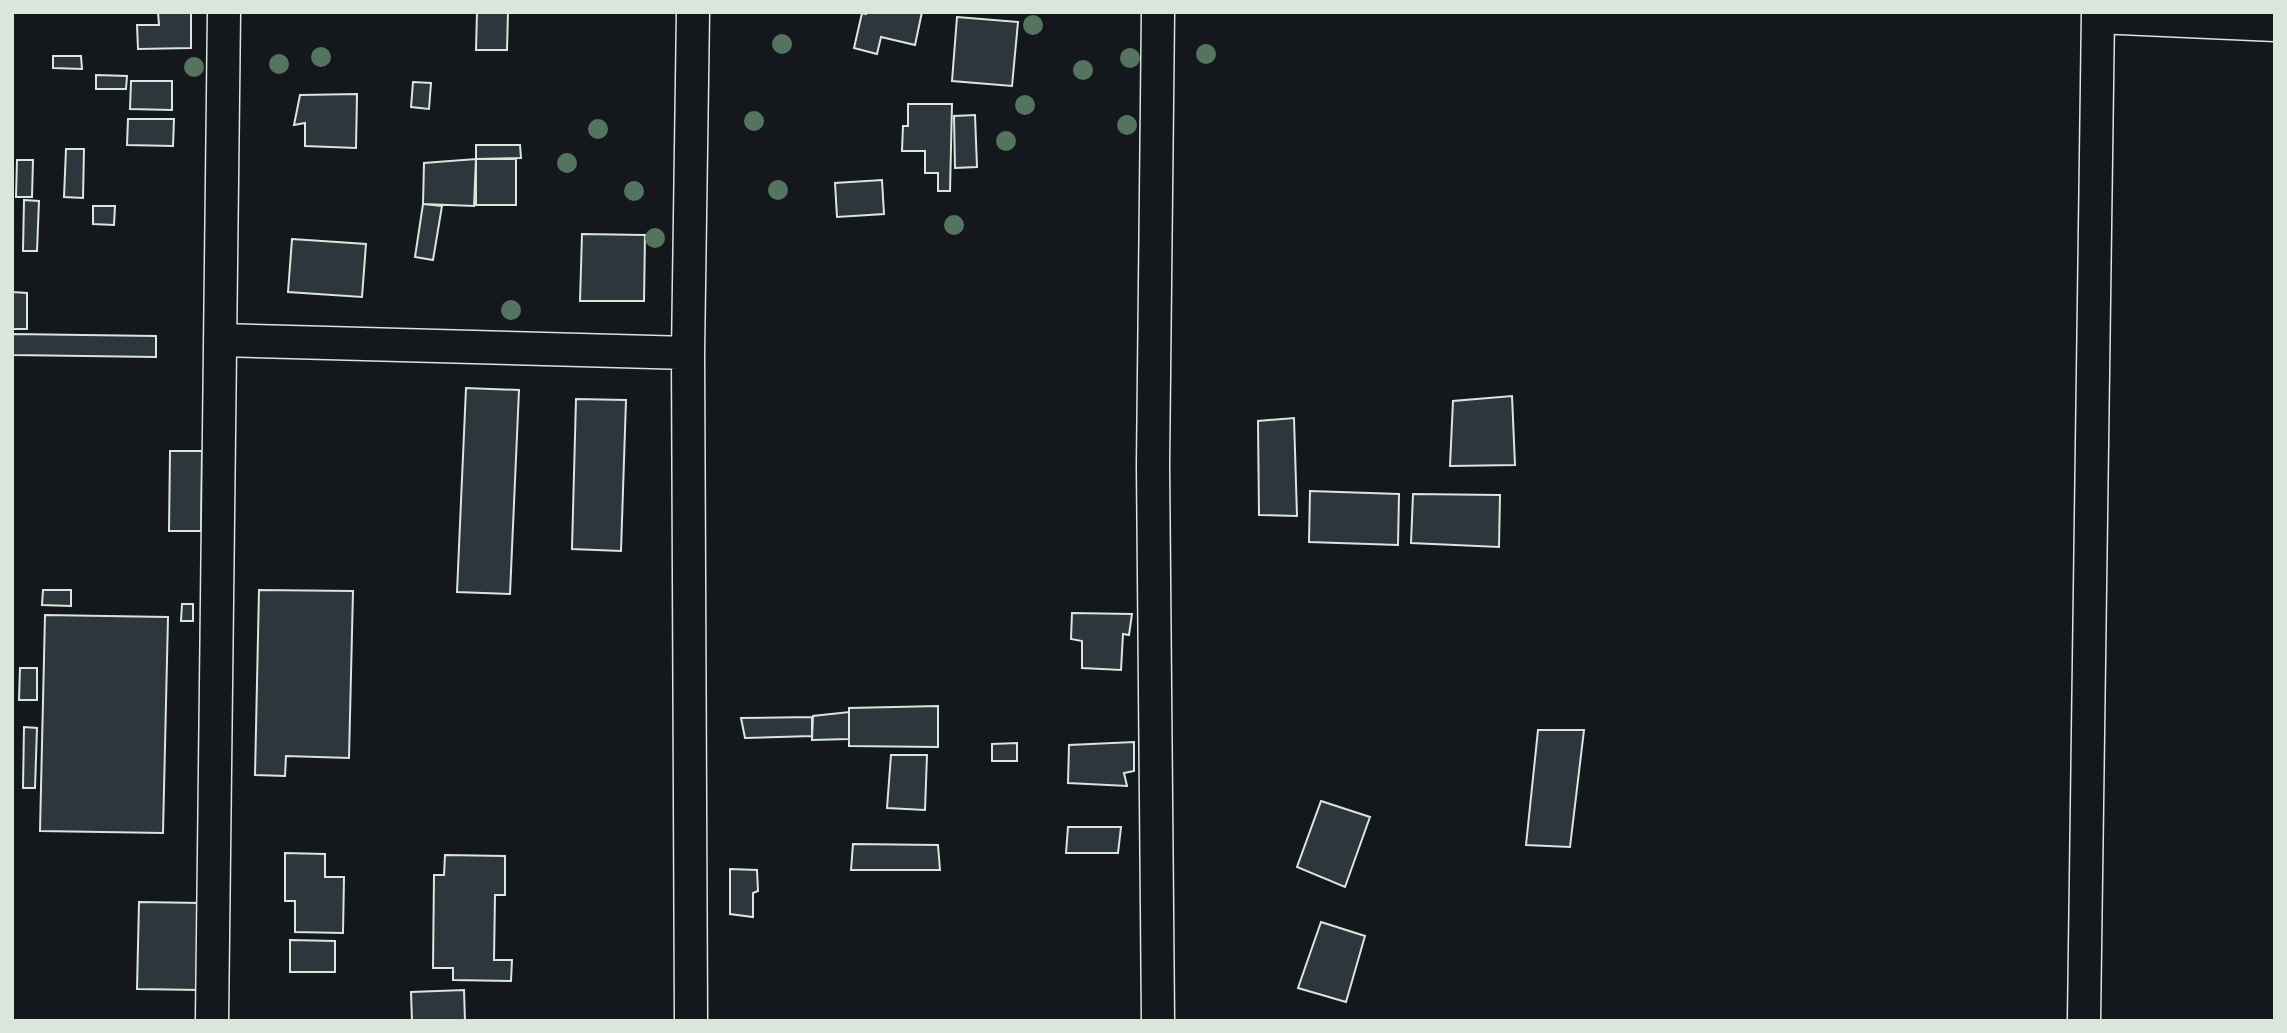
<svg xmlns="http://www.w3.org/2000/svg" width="2287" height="1033" font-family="'Roboto Condensed',sans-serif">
  <rect width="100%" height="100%" fill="#14181c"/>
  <path fill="#2c363c" stroke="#d8e6dc" stroke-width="2" d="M158,12H191V48L138,49L137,25H159Z
    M477,12H508L507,50H476Z
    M867,12H922L915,45L881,37L877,54L854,48L862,13L866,14Z
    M957,17L1018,22L1012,86L952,81Z
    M53,56H81L82,69L53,68Z
    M96,75L127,76L126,89H96Z
    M131,81H172V110L130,109Z
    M413,82L431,83L429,109L411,107Z
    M357,94L356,148L305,146V123L294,125L300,95Z
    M908,104H952L950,191H938V173H925V151H902L903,126H908Z
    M975,115L977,167L955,168L954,116Z
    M128,119H174L173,146L127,145Z
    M476,145H520L521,158L476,159Z
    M66,149H84L83,198L64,197Z
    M476,159L474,206L423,204L424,163Z
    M476,159H516V205H476Z
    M17,160H33L32,197H16Z
    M882,180L884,214L837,217L835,183Z
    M24,200L39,201L37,251H23Z
    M423,204L442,206L433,260L415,257Z
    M93,206H115L114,225L93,224Z
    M582,234L645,235L644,301H580Z
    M292,239L366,244L362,297L288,292Z
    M12,292L27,293V329H12Z
    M12,334L156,336V357L12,355Z
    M466,388L519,390L510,594L457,592Z
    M1512,396L1515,465L1450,466L1453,401Z
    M576,399L626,400L621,551L572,549Z
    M1294,418L1297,516L1259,515L1258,421Z
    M170,451H202L201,531H169Z
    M1310,491L1399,494L1398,545L1309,542Z
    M1413,494L1500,495L1499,547L1411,543Z
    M43,590H71V606L42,605Z
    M259,590L353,591L349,758L286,756L285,776L255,775Z
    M182,604H193V621H181Z
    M1072,613L1132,614L1129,635L1123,634L1121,670L1082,668V641L1071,639Z
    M45,615L168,617L163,833L40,831Z
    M20,668H37V700H19Z
    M938,706V747L849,746V708Z
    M849,712V739L812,740L813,716Z
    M812,717V736L745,738L741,718Z
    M24,727L37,728L35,788H23Z
    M1538,730H1584L1570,847L1526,845Z
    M1134,742V771L1124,773L1127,786L1068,783L1069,745Z
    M1017,743V761H992V744Z
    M891,755H927L925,810L887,808Z
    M1321,801L1370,817L1345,887L1297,867Z
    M1068,827H1121L1118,853H1066Z
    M853,844L938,845L940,870H851Z
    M285,853L325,854V877H344L343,933L295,932V901H285Z
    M445,855L505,856V895H495L494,960H512L511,981L453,980V968H433L434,875H444Z
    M730,869L757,870L758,891L753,893V917L730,914Z
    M139,902L201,903L199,990L137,989Z
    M1321,922L1365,936L1346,1002L1298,988Z
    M290,940L335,941V972H290Z
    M464,990L465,1021H412L411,992Z"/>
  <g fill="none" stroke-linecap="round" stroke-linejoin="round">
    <defs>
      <path id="street" d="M1158,12L1153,465L1158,1021
        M2098,17L2275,25
        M220,340L688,353
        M212,1021L224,12
        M691,1021L688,353L693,12
        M2084,1021L2098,12"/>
    </defs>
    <use href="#street" stroke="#d8e6dc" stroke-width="35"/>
    <use href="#street" stroke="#14181c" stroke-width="32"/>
  </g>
  <g fill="#55745f">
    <circle cx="1033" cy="25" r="10"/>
    <circle cx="782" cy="44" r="10"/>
    <circle cx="1206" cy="54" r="10"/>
    <circle cx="321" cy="57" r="10"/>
    <circle cx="1130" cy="58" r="10"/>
    <circle cx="279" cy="64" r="10"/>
    <circle cx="194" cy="67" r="10"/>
    <circle cx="1083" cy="70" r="10"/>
    <circle cx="1025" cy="105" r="10"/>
    <circle cx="754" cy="121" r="10"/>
    <circle cx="1127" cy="125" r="10"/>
    <circle cx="598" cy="129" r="10"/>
    <circle cx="1006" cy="141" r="10"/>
    <circle cx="567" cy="163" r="10"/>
    <circle cx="778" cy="190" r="10"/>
    <circle cx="634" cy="191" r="10"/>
    <circle cx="954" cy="225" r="10"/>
    <circle cx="655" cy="238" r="10"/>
    <circle cx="511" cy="310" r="10"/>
  </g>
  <rect width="2287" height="1033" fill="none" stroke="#d8e6dc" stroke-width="28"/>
</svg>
